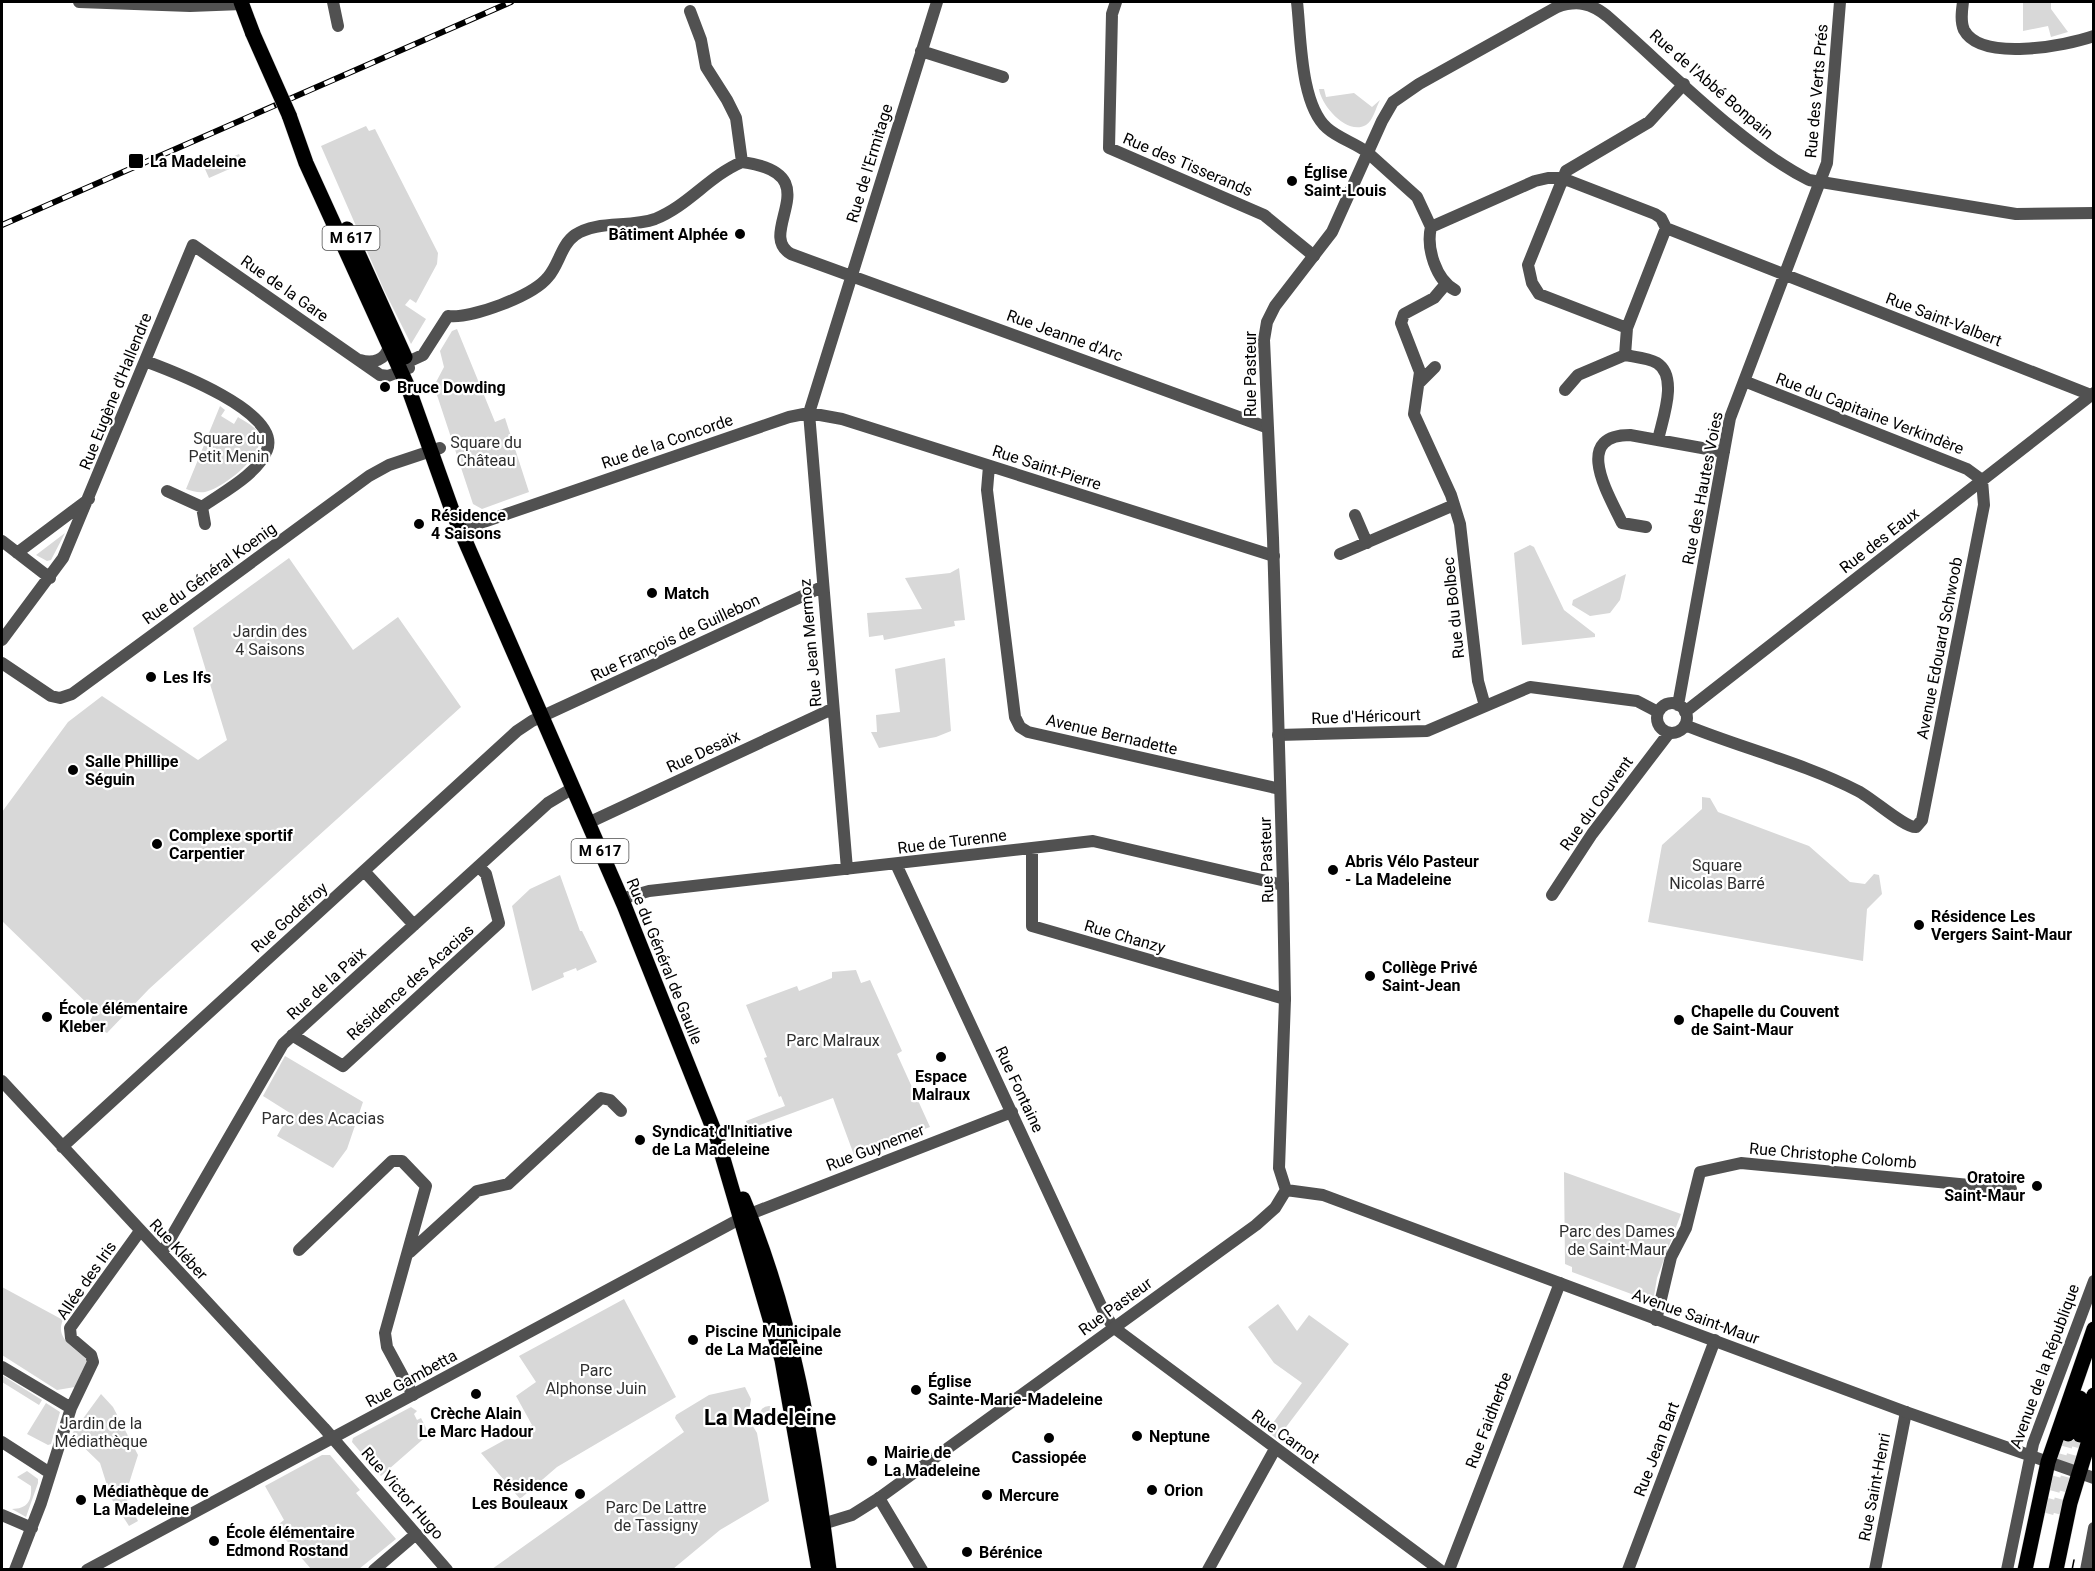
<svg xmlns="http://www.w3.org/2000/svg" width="2095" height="1571" font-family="Roboto,sans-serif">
  <rect width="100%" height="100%" fill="#fff"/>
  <path fill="#d8d8d8" d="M2023,2H2051V9L2068,32L2051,37L2048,26L2023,31Z
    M1319,89H1324L1326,97L1354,93L1372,107L1380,100C1376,107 1373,121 1366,125C1347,136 1321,105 1319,89Z
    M366,126L369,131L375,129L438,253L437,264L416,303L410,299L405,305L426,319L411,344L384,290L321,146Z
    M239,154L243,163L209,178L205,169Z
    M457,329L495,422L505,418L529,492L482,509L473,504L434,386L444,367L440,351L452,331Z
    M220,406L225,410L221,416L234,424L238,417C245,422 256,426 259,435C266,455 222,489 205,492C198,493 192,491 186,489Z
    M65,533L51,560L47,561L36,555Z
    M1530,545L1534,547L1564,610L1595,634V637L1522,645L1514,553Z
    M289,558L353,650L398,617L461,707L149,989L107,1033L89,1023L95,1011L2,921V812L68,722L102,696L198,760L227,740L193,628Z
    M959,568L965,620L954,621L955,626L884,640L883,635L869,637L867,613L922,609L905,578L950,573Z
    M1626,574L1620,600L1610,613L1590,616L1572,605L1573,600Z
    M945,658L951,731L936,737L879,748L871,732H877L876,715L900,712L895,669Z
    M1702,797L1710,798L1718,812L1809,846L1850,882L1865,884L1874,874L1879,875L1882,894L1867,909L1863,961L1648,922L1662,845L1702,809Z
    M560,875L580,931H582L597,962L577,971L576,968L563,973L564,977L532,991L512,906L530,889Z
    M856,970L861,983L870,980L902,1051L897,1054L930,1127L854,1155L833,1098L749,1129L746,1121L785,1106L781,1096L779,1097L764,1058L767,1057L746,1005L797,986L799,991L832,978V972Z
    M285,1056L363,1102L347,1149L333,1168L277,1136L290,1113L263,1096Z
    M1564,1172L1681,1214L1657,1278L1653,1302L1572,1272V1267L1565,1264Z
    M2,1287L63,1320C54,1339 76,1348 87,1360L75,1387L57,1390L2,1355Z
    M624,1299L676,1397L557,1467L520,1499L481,1453L532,1425L516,1396L536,1382L519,1356Z
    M1278,1304L1297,1331L1309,1315L1349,1344L1277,1439L1267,1431L1302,1383L1274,1363L1248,1327Z
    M2,1375L42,1400L39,1405L2,1382Z
    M745,1387L751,1399L748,1418L757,1433L769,1501L720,1530L673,1569H492L684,1432L675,1418L676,1415L709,1395Z
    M101,1394L113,1407L138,1455L125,1496L138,1521L129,1526L111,1498L100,1463L71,1435Z
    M46,1403L60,1412L51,1444L48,1445L27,1434Z
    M759 1416a10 10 0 1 1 20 0a10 10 0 1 1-20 0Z
    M411,1407L417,1411L414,1414L417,1420L421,1418L429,1434L381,1476L352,1442L353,1438Z
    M322,1455H330L360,1490L356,1493L396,1539L359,1569H311L275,1527L284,1520L265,1486Z
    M27,1471L38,1479V1483L26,1517L12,1509C28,1509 32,1500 31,1486L17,1477Z"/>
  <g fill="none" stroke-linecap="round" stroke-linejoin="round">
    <path stroke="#d9d9d9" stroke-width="15" stroke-dasharray="15 8" stroke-linecap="butt" d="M2046,1513L2068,1434
      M2058,1514L2079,1438"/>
    <defs>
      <path id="primary" d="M241,2L253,34
        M289,115L306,163L408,387L453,513L624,905L717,1138L782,1360L819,1570
        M347,229L405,357
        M743,1199C793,1318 813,1442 829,1570
        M2068,1434L2080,1398
        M2080,1435L2094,1395
        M2025,1570L2048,1462L2094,1329
        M2056,1570L2070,1503L2094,1424"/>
    </defs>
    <use href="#primary" stroke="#dbdbdb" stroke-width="16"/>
    <path stroke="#515151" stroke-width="12" d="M79,2L190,6L242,4
      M333,2L338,26
      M1116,2L1112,14L1109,148L1264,215L1314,256
      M1963,2C1962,10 1960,21 1964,30C1981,62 2065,46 2094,36
      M690,11L701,40L706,67L727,100L736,118L742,162
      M921,51L1003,77
      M1367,152L1417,197L1431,227
      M1431,227L1535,181L1548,178H1562L1655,214L1661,218L1666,228L2091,395
      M1431,227C1426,248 1436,280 1455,290
      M1445,285L1434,298L1404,314L1401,323L1420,372L1414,414L1451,495L1460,524L1478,681L1485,706
      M1627,328L1539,294L1532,283L1528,265L1566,171L1649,122L1684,84
      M1625,355L1627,328L1666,228
      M1625,355C1635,357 1648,358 1657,363C1679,377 1662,420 1658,440
      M360,360C373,364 386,360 389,346
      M145,361C172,371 282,412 267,450C257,475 223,492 202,507L167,491
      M399,366L423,355L448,316C471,319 533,296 548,277C559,265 561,245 575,235C597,220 629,228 655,219C688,206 709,176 742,162C832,174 754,233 791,254L1266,427
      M1419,383L1435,367
      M1565,390L1578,375L1625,355
      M989,466L987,490L1015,717L1020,727L1028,732L1280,789
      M202,507L205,524
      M1355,515L1367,543
      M1646,527L1622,523C1610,497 1571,435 1630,435L1724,452
      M460,530L789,417L809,413L842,419L1274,556
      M2,541L50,578
      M17,553L89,499
      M1340,554L1454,505
      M2,640L63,558L193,245L380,375L388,376L409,368
      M2,663L51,696L60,698L72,694L369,476L389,465L440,448
      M1657 718a15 15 0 1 1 30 0a15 15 0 1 1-30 0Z
      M1678,705L1730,418L1827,163L1840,2
      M1685,712L2094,393
      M1685,725C1741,748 1804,763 1858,791C1872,798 1905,828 1916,827L1922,820L1984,505L1982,480L1967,469L1744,381
      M1278,735L1427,731L1530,687L1637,701L1658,712
      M588,823L832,709
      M1032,848V926L1285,999
      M896,864L1103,1310L1113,1327L1440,1570
      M847,869L809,413L937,2
      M364,871L414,925
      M1552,895L1592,834L1669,733
      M621,899L649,891L1093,841L1283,885
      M292,1035L343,1066L499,923L486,874L479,867
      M2,1081L324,1428L447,1570
      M62,1147L517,731L532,721L822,587
      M750,1214L1012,1112
      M299,1250L392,1161H402L426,1186L385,1333L387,1347L413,1395
      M410,1252L477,1191L508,1184L601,1098L610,1100L621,1111
      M162,1253L283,1044L548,803L573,788
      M1656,1320L1671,1257L1686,1228L1700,1172L1741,1163L2011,1189
      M2,1367L71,1408L41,1503L15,1570
      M71,1408L93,1362L91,1355L71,1338L70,1328L140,1231
      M2,1442L50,1473
      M879,1498L922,1570
      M2,1515L32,1528
      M374,1570L416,1534
      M1208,1570L1275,1449
      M1449,1570L1560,1283
      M1628,1570L1715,1340
      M1875,1570L1906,1412"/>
    <path stroke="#515151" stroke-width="12" d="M1297,2C1301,36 1300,104 1327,128C1338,138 1355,143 1367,152
      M1286,1190L1279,1168L1285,999L1283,885L1273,538L1264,340L1267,322L1275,306L1332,232L1382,121L1393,102L1419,84L1557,7C1577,0 1591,3 1607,16C1667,68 1740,145 1809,180L2016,214L2094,213
      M1286,1190L1323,1195L1906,1412L2094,1478
      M816,1526L852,1515L879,1498L1256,1225L1275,1208L1286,1190
      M87,1570L747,1215
      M2007,1570L2033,1444L2094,1281
      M2086,1570L2094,1528"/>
    <use href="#primary" stroke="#000" stroke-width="15"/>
    <path stroke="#000" stroke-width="1.5" d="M2072,1570L2074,1560"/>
    <defs>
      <path id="rail" d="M2,225L511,2"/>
    </defs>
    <use href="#rail" stroke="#000" stroke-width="6"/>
    <use href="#rail" stroke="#fff" stroke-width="4" stroke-dasharray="11" stroke-linecap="butt"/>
    <defs>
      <path id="primary-bridge" d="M253,34L289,115"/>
    </defs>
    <use href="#primary-bridge" stroke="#dbdbdb" stroke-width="16" stroke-linecap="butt"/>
    <use href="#primary-bridge" stroke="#000" stroke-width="15"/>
  </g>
  <g fill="#000" stroke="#fff" stroke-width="2">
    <rect x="128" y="153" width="16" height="16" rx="3"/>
    <circle cx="1292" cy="181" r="6"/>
    <circle cx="740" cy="234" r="6"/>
    <circle cx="385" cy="387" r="6"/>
    <circle cx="419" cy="524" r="6"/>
    <circle cx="652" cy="593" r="6"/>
    <circle cx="151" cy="677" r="6"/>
    <circle cx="73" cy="770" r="6"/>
    <circle cx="157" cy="844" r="6"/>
    <circle cx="1333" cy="870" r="6"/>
    <circle cx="1919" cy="925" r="6"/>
    <circle cx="1370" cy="976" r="6"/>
    <circle cx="47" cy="1017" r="6"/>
    <circle cx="1679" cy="1020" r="6"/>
    <circle cx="941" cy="1057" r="6"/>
    <circle cx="640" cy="1140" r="6"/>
    <circle cx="2037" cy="1186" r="6"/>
    <circle cx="693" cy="1340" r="6"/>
    <circle cx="916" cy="1390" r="6"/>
    <circle cx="476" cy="1394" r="6"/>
    <circle cx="1137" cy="1436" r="6"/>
    <circle cx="1049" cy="1438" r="6"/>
    <circle cx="872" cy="1461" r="6"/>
    <circle cx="1152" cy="1490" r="6"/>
    <circle cx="580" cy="1494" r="6"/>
    <circle cx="987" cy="1495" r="6"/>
    <circle cx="81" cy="1500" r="6"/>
    <circle cx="214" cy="1541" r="6"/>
    <circle cx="967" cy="1552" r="6"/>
  </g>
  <g text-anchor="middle" stroke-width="4.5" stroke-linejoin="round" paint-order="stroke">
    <g fill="#fff" stroke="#4c4c4c" stroke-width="1.5">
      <rect x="322.5" y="226" width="57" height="24" rx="4.5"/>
      <rect x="571.5" y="839" width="57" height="24" rx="4.5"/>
    </g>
    <g font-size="15" font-weight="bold" fill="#000">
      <text x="351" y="243">M 617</text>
      <text x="600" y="856">M 617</text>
    </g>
    <g font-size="16" fill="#000" stroke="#fff">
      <text transform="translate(1712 84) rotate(41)" y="6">Rue de l'Abbé Bonpain</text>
      <text transform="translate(1816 91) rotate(-85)" y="6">Rue des Verts Prés</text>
      <text transform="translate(869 163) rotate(-73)" y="6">Rue de l'Ermitage</text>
      <text transform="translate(1188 164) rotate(23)" y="6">Rue des Tisserands</text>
      <text transform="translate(285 288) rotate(35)" y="6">Rue de la Gare</text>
      <text transform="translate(1944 319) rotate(21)" y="6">Rue Saint-Valbert</text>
      <text transform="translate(1065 335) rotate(20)" y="6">Rue Jeanne d'Arc</text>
      <text transform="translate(1250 374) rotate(-90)" y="6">Rue Pasteur</text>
      <text transform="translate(115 391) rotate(-68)" y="6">Rue Eugène d'Hallendre</text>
      <text transform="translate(1870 413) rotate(21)" y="6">Rue du Capitaine Verkindère</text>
      <text transform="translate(667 441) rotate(-19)" y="6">Rue de la Concorde</text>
      <text transform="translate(1047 467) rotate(18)" y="6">Rue Saint-Pierre</text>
      <text transform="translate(1702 488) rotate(-79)" y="6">Rue des Hautes Voies</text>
      <text transform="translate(1879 540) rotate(-38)" y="6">Rue des Eaux</text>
      <text transform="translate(209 573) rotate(-36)" y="6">Rue du Général Koenig</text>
      <text transform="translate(1453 608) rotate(-96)" y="6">Rue du Bolbec</text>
      <text transform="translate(675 637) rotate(-25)" y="6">Rue François de Guillebon</text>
      <text transform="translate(810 643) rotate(-95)" y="6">Rue Jean Mermoz</text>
      <text transform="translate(1939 648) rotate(-79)" y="6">Avenue Edouard Schwoob</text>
      <text transform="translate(1366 716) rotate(-2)" y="6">Rue d'Héricourt</text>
      <text transform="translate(1112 734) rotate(13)" y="6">Avenue Bernadette</text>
      <text transform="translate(703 751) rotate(-25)" y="6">Rue Desaix</text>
      <text transform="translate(1596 803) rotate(-54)" y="6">Rue du Couvent</text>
      <text transform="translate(952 841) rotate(-7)" y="6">Rue de Turenne</text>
      <text transform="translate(1266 860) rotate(-92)" y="6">Rue Pasteur</text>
      <text transform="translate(289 917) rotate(-42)" y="6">Rue Godefroy</text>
      <text transform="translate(1125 936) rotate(16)" y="6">Rue Chanzy</text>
      <text transform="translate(665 961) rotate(68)" y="6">Rue du Général de Gaulle</text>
      <text transform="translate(410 982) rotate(-42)" y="6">Résidence des Acacias</text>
      <text transform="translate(326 983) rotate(-42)" y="6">Rue de la Paix</text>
      <text transform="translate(1020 1089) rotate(65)" y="6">Rue Fontaine</text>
      <text transform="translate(875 1147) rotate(-21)" y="6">Rue Guynemer</text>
      <text transform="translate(1833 1155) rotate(5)" y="6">Rue Christophe Colomb</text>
      <text transform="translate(179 1249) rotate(47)" y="6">Rue Kléber</text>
      <text transform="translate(86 1280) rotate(-55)" y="6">Allée des Iris</text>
      <text transform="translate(1115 1306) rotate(-36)" y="6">Rue Pasteur</text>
      <text transform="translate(1696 1316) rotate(20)" y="6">Avenue Saint-Maur</text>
      <text transform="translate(2044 1366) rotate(-70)" y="6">Avenue de la République</text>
      <text transform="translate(411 1378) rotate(-29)" y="6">Rue Gambetta</text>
      <text transform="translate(1488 1420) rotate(-69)" y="6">Rue Faidherbe</text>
      <text transform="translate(1286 1436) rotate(36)" y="6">Rue Carnot</text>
      <text transform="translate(1656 1449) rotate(-69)" y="6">Rue Jean Bart</text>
      <text transform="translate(1874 1487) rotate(-79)" y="6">Rue Saint-Henri</text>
      <text transform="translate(403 1493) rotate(49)" y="6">Rue Victor Hugo</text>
    </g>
    <g font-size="16" font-weight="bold" fill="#000" stroke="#fff" text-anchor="start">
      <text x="150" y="167">La Madeleine</text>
      <text x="1304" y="178">Église<tspan x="1304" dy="18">Saint-Louis</tspan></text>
      <text x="728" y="240" text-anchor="end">Bâtiment Alphée</text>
      <text x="397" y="393">Bruce Dowding</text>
      <text x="431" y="521">Résidence<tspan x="431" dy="18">4 Saisons</tspan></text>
      <text x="664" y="599">Match</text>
      <text x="163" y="683">Les Ifs</text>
      <text x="85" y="767">Salle Phillipe<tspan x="85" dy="18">Séguin</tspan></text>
      <text x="169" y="841">Complexe sportif<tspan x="169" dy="18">Carpentier</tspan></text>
      <text x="1345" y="867">Abris Vélo Pasteur<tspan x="1345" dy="18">- La Madeleine</tspan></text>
      <text x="1931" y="922">Résidence Les<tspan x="1931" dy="18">Vergers Saint-Maur</tspan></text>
      <text x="1382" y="973">Collège Privé<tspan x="1382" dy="18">Saint-Jean</tspan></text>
      <text x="59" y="1014">École élémentaire<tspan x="59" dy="18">Kleber</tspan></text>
      <text x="1691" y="1017">Chapelle du Couvent<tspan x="1691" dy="18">de Saint-Maur</tspan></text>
      <text x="941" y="1082" text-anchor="middle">Espace<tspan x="941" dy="18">Malraux</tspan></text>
      <text x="652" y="1137">Syndicat d'Initiative<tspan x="652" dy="18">de La Madeleine</tspan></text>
      <text x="2025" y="1183" text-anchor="end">Oratoire<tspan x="2025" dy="18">Saint-Maur</tspan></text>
      <text x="705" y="1337">Piscine Municipale<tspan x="705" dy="18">de La Madeleine</tspan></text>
      <text x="928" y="1387">Église<tspan x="928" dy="18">Sainte-Marie-Madeleine</tspan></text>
      <text x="476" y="1419" text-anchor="middle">Crèche Alain<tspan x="476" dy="18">Le Marc Hadour</tspan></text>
      <text x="1149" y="1442">Neptune</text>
      <text x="884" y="1458">Mairie de<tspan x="884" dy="18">La Madeleine</tspan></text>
      <text x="1049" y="1463" text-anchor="middle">Cassiopée</text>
      <text x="568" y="1491" text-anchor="end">Résidence<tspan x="568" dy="18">Les Bouleaux</tspan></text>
      <text x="1164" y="1496">Orion</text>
      <text x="93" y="1497">Médiathèque de<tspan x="93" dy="18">La Madeleine</tspan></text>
      <text x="999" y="1501">Mercure</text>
      <text x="226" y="1538">École élémentaire<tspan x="226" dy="18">Edmond Rostand</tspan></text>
      <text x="979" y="1558">Bérénice</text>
    </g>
    <g font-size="16" fill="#2f2f2f" stroke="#fff">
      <text x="229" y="444">Square du<tspan x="229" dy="18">Petit Menin</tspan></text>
      <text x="486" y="448">Square du<tspan x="486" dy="18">Château</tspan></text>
      <text x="270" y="637">Jardin des<tspan x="270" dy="18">4 Saisons</tspan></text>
      <text x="1717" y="871">Square<tspan x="1717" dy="18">Nicolas Barré</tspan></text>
      <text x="833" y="1046">Parc Malraux</text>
      <text x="323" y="1124">Parc des Acacias</text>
      <text x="1617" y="1237">Parc des Dames<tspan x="1617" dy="18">de Saint-Maur</tspan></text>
      <text x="596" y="1376">Parc<tspan x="596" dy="18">Alphonse Juin</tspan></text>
      <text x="101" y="1429">Jardin de la<tspan x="101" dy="18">Médiathèque</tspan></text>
      <text x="656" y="1513">Parc De Lattre<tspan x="656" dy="18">de Tassigny</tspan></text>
    </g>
    <g font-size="22" font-weight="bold" fill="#000" stroke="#fff">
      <text x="770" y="1425">La Madeleine</text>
    </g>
  </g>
  <rect width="2095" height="1571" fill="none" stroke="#000000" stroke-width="6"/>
</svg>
